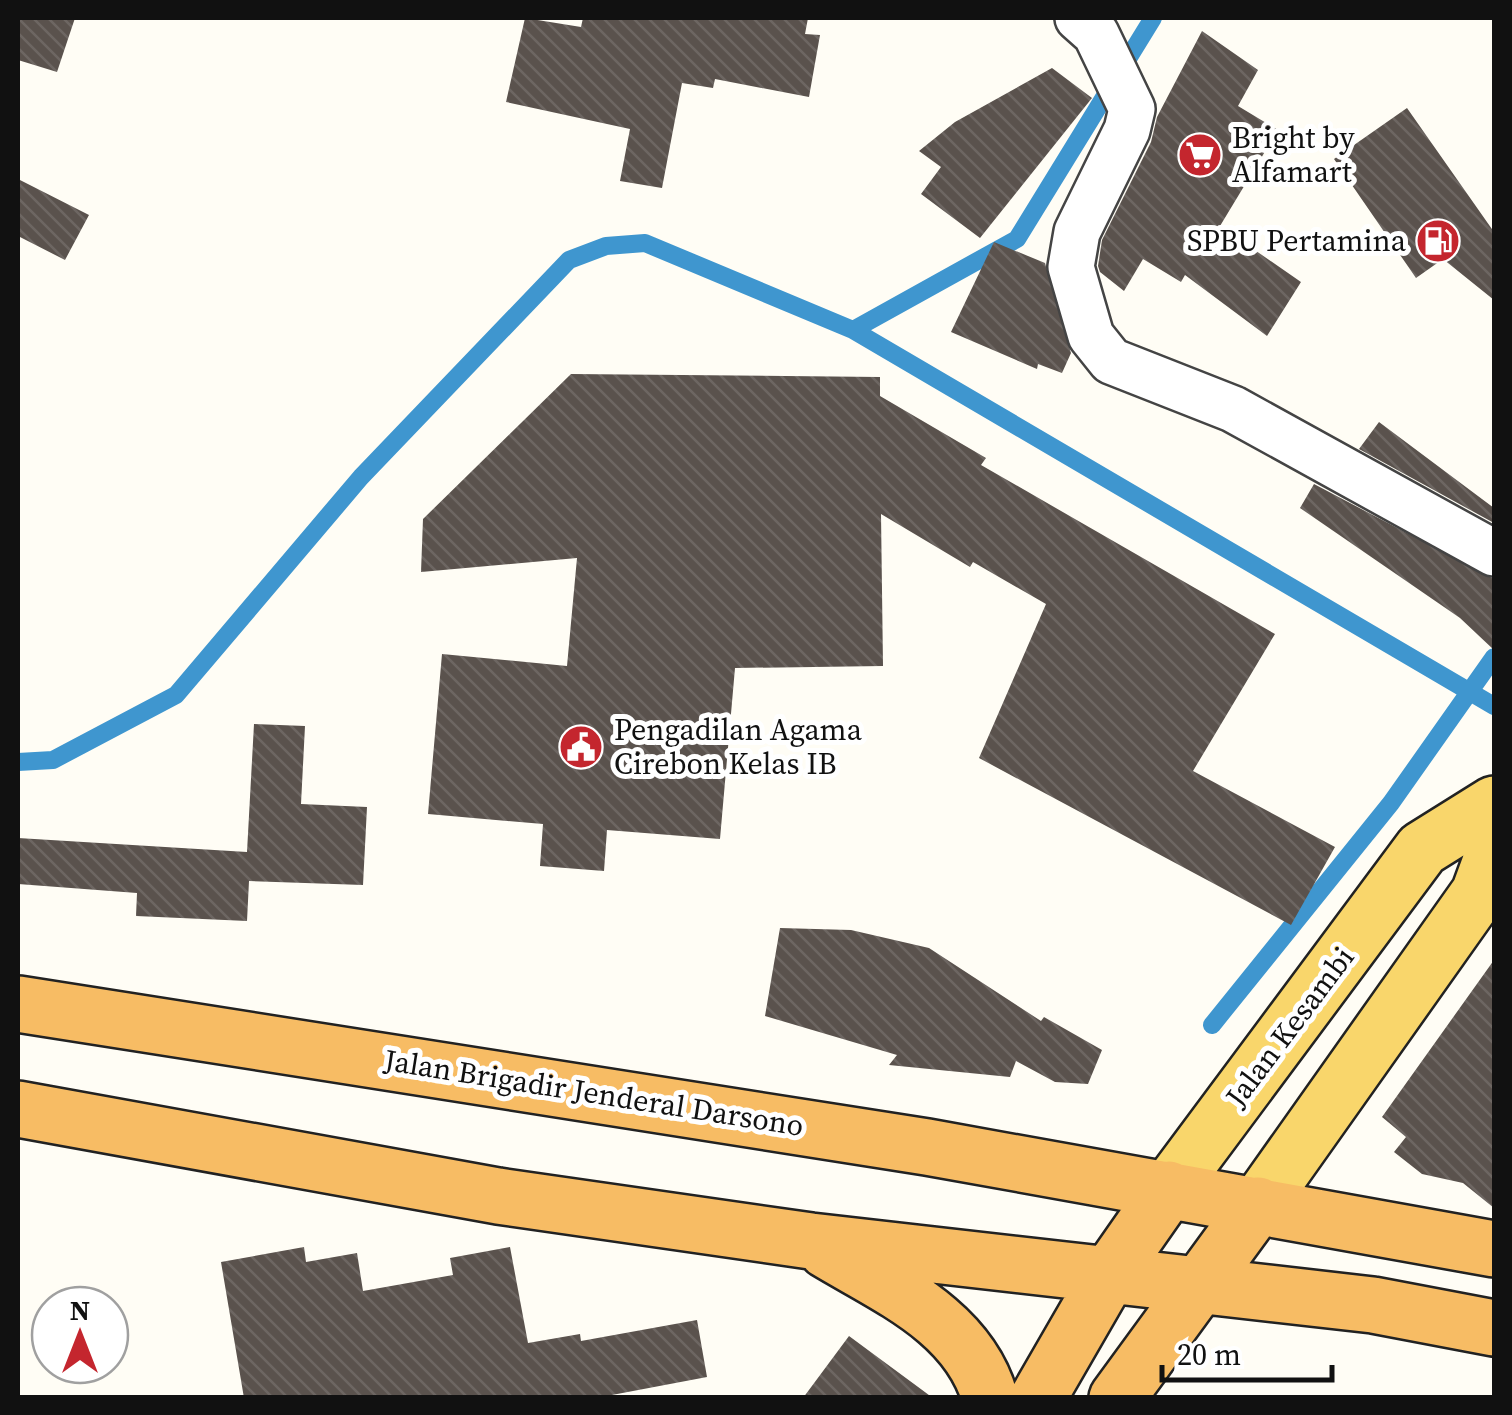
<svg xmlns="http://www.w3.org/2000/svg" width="1512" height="1415" font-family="'Source Serif 4',serif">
  <defs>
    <pattern id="building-back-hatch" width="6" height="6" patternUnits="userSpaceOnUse" patternTransform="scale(2.5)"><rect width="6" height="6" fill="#5a524d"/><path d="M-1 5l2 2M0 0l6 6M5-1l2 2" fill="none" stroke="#6d6662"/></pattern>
  </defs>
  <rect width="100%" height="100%" fill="#fffdf5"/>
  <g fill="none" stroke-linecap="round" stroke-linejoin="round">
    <path stroke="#3f96cf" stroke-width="18" d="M853,330L1494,706
      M18,762L53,760L176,695L361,477L569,260L606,246L645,243L853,330L1017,239L1153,18
      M1212,1025L1391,803L1494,657"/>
  </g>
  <path fill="url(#building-back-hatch)" d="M18,18H75L57,72L18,60Z
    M525,18L581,27L583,18H808L805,34L820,35L809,97L715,79L713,88L682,83L662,188L620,181L630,129L506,102Z
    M1202,31L1258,70L1238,106L1278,130L1220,226L1301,282L1267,336L1185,275L1181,282L1143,259L1124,291L1100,272L1098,266L1102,240L1151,142L1157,117Z
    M1052,68L1092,98L980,238L921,194L941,167L919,151L955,122Z
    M1407,108L1494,232V300L1443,259L1416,278L1334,159Z
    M18,179L89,215L65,260L18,236Z
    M994,242L1045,263L1071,353L1062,373L1038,364L1037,369L951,332Z
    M571,374L880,377V396L986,458L981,465L1275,634L1193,771L1335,847L1291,925L979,758L1046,604L973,562L970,567L881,514L883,666L735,668L720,839L607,830L604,871L540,866L543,824L428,814L442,654L567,666L577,558L421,572L423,519Z
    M1379,422L1494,508V523L1359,449Z
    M1314,484L1494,579V650L1460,618L1300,508Z
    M254,724L305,726L301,804L367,807L363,885L249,881L247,921L136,916L137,893L18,884V838L247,852Z
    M780,928L851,930L929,948L1041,1021L1044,1017L1102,1050L1088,1084L1055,1082L1016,1061L1010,1077L889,1065L897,1055L765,1016Z
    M1494,960V1208L1463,1183L1422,1174L1394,1152L1406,1137L1382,1117Z
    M304,1247L306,1262L357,1253L363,1291L453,1275L450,1258L510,1247L528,1343L580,1334L581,1341L697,1320L707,1377L596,1398H244L221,1262Z
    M849,1336L933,1398H803Z"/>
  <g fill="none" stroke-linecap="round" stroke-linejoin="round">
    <defs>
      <path id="minor" d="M1078,18L1096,34L1132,109L1127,130L1077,232L1071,267L1091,336L1111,361L1233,409L1494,553"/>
      <path id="primary" d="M1169,1189L1422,849L1494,804
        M1258,1205L1479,893L1494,852"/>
      <path id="trunk" d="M18,1004L927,1147L1494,1249
        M18,1109L498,1196L811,1241L1373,1305L1494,1328
        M826,1250C889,1288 968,1321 990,1398
        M1038,1398L1109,1275L1169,1189
        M1117,1398L1258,1205"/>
    </defs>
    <use href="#minor" stroke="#444" stroke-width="50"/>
    <use href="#primary" stroke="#222" stroke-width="60"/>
    <use href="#trunk" stroke="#222" stroke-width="60"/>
    <use href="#minor" stroke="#fff" stroke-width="45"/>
    <use href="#primary" stroke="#f9d66b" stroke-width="55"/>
    <use href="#trunk" stroke="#f7bc64" stroke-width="55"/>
  </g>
  <defs>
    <symbol id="supermarket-disc" viewBox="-11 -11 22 22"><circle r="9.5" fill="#c4262e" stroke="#fff"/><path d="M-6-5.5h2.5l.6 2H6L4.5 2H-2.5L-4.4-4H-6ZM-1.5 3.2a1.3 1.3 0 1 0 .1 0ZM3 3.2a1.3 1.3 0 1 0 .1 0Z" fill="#fff"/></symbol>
    <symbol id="fuel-disc" viewBox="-11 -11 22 22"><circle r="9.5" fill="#c4262e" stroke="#fff"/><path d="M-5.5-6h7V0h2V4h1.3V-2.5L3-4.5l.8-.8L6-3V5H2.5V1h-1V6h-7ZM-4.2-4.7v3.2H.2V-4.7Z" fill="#fff"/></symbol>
    <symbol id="civic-disc" viewBox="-11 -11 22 22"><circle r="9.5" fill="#c4262e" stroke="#fff"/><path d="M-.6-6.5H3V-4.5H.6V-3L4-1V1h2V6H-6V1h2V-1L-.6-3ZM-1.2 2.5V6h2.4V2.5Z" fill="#fff"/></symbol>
  </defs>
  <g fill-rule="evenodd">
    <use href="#supermarket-disc" x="1175" y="130" width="50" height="50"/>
    <use href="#fuel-disc" x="1413" y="216" width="50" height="50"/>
    <use href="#civic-disc" x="556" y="722" width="50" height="50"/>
  </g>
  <g text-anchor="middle" stroke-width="10" stroke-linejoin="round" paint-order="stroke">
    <g font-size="30" fill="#111" stroke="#fff" text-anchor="start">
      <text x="1232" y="148">Bright by<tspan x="1232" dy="34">Alfamart</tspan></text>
      <text x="1406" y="251" text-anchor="end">SPBU Pertamina</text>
      <text x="614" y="740">Pengadilan Agama<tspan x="614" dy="34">Cirebon Kelas IB</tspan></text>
    </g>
    <g font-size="30" fill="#111" stroke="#fff">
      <text transform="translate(1290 1027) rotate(-53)" y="10">Jalan Kesambi</text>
      <text transform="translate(594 1093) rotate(9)" y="10">Jalan Brigadir Jenderal Darsono</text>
    </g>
  </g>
  <rect width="1512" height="1415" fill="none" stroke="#111111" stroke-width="40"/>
  <g transform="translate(80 1335)"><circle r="48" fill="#ffffff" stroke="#a0a0a0" stroke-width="2.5"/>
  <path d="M0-8L18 38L0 25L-18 38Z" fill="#c4262e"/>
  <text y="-15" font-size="28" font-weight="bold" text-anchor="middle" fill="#111111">N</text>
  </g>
  <path d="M1162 1365v15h170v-15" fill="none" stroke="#111111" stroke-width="5"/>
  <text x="1177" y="1365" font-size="30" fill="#111111" stroke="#ffffff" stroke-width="8" paint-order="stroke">20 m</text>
</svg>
